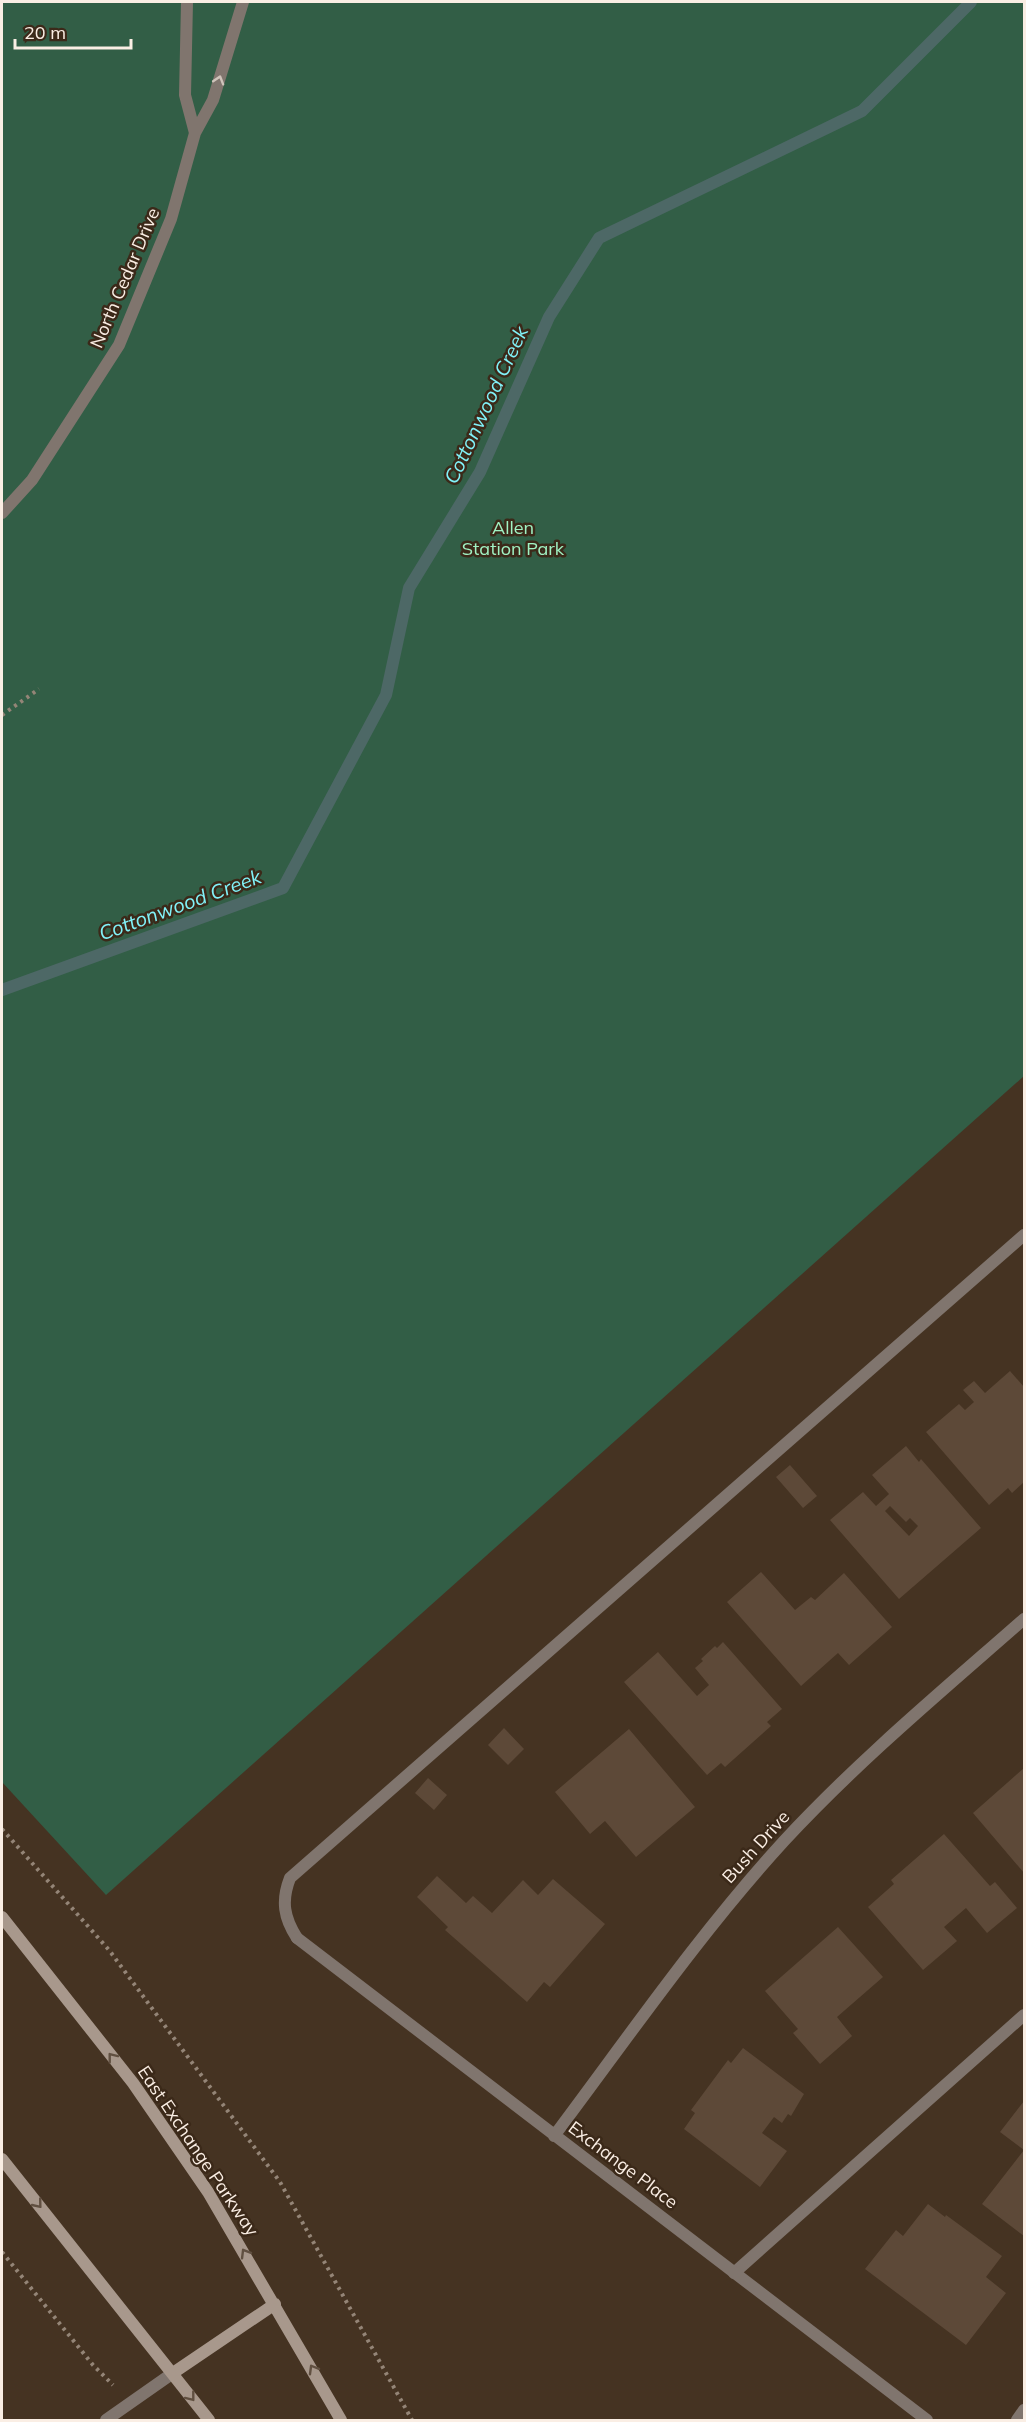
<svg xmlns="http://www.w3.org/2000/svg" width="1026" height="2422" font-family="Mulish,sans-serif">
  <rect width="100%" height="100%" fill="#453322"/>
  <path fill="#325e46" d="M2,2H1024V1076L106,1895L2,1782Z"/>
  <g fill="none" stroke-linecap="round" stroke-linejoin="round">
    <path stroke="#4d6866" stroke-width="12" d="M2,990L283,888L386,695L409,588L480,472L549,317L599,238L862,111L971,2"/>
  </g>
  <path fill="#5d4938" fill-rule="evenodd" d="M1010,1371L1024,1387V1482L1012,1493L1008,1488L989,1505L926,1432L959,1404L965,1410L974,1402L963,1390L974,1381L985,1393Z
    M906,1446L919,1462L921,1459L981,1528L899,1599L830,1520L863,1492L876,1506L889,1494L872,1475ZM890,1506L906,1522L910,1518L918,1526L909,1536L885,1511Z
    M790,1465L817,1496L803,1508L776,1477Z
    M761,1572L795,1610L811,1597L815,1600L844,1573L892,1627L849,1665L838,1653L801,1686L727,1602Z
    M723,1642L782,1709L767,1722L771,1726L725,1767L721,1763L707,1775L624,1682L658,1652L697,1696L709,1685L695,1668L703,1661L701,1659L715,1646L717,1648Z
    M504,1728L524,1749L508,1765L488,1745Z
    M629,1729L695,1807L636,1857L605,1821L590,1834L555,1792Z
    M1024,1768V1873L973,1813Z
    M428,1778L447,1795L434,1810L415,1793Z
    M944,1834L990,1886L995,1882L1017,1908L987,1933L966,1908L944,1927L957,1941L923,1970L868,1907L894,1884L891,1880Z
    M437,1876L466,1903L473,1896L492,1913L523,1880L538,1895L553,1879L605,1924L550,1987L544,1982L527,2002L445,1930L448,1927L417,1897Z
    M838,1927L883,1977L837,2017L852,2036L820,2064L793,2033L798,2029L765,1991Z
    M743,2048L804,2094L791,2116L788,2114L782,2123L774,2117L762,2133L787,2151L760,2187L684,2129L695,2113L691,2110L728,2060L731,2063Z
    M1024,2101V2236L982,2204L1024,2150L1000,2132Z
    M928,2204L945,2217L946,2215L1002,2256L986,2277L1006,2293L966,2345L865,2269L896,2230L903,2236Z"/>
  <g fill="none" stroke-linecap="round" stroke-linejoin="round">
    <path stroke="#948577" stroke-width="4" stroke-dasharray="3 4.5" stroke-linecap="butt" d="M2,715L39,689
      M2,1829L109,1950L280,2182L412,2420
      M2,2252L93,2365L113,2385"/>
    <path stroke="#80756e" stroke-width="12" d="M297,1938C284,1918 281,1901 290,1878L1024,1235
      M734,2273L1024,2015
      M106,2420L173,2373"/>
    <path stroke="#80756e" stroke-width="12" d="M187,2L185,95L195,133
      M2,513L32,480L119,345L171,219L195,133L213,100L243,2
      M297,1938L927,2420
      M554,2136C629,2036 700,1933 784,1841C858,1761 942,1691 1024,1619
      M1017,2420L1024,2410"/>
    <path stroke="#a8988c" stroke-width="12" d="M2,1917L133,2083L208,2192L341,2420
      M2,2159L209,2420
      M173,2373L275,2304"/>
  </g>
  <defs><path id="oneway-chevron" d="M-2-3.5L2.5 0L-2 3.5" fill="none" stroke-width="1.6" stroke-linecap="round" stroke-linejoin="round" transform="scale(1.5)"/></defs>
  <use stroke="#cfc4bb" href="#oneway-chevron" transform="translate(219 80) rotate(-73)"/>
  <g stroke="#615041">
    <use href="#oneway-chevron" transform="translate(112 2057) rotate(-128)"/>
    <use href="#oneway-chevron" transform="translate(38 2204) rotate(51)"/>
    <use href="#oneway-chevron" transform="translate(245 2253) rotate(-121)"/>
    <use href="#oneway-chevron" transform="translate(313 2369) rotate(-120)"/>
    <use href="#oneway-chevron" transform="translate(191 2397) rotate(52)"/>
  </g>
  <g text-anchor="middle" stroke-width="5" stroke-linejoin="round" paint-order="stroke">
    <g font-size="18" fill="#faeee4" stroke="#3b2919">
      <text transform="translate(125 278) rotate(-67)" y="6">North Cedar Drive</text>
      <text transform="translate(756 1847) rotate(-48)" y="6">Bush Drive</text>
      <text transform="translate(198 2151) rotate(56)" y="6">East Exchange Parkway</text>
      <text transform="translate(623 2165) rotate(37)" y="6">Exchange Place</text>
    </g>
    <g font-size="18" fill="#a0f2c3" stroke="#3b2919">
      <text x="513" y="534">Allen<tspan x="513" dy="21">Station Park</tspan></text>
    </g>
    <g font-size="20" font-style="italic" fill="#81f2f8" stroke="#3b2919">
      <text transform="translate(486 405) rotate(-65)" y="7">Cottonwood Creek</text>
      <text transform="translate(180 905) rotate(-20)" y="7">Cottonwood Creek</text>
    </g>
  </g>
  <rect width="1026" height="2422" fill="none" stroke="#faeee4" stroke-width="6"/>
  <path d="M15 39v9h116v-9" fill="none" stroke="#faeee4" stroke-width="3"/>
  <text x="24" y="39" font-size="18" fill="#faeee4" stroke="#3b2919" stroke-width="4.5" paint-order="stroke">20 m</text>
</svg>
